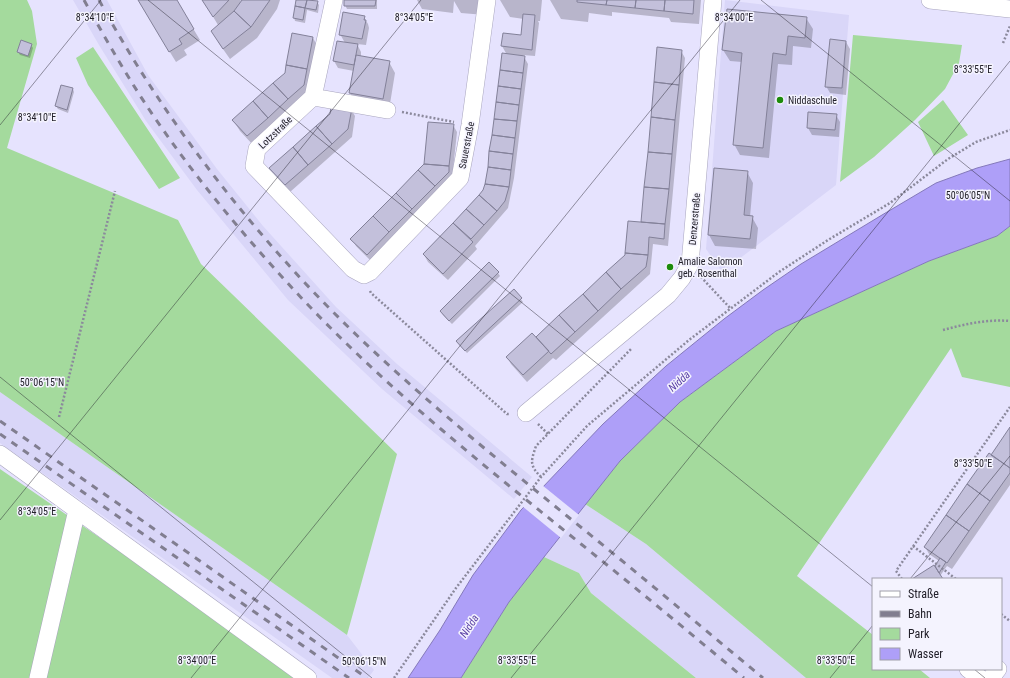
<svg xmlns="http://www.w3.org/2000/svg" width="1010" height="678" font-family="'Roboto Condensed',sans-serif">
  <rect width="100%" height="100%" fill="#e6e3fe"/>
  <path fill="#d9d6f8" d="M73,0H107L148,75L217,169L263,226L336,307L397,364L532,477L514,499L382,389L288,300L197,190L146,121L99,45Z
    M725,0L849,15L836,185L722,272L706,249Z
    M0,392L347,635L374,670L368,678H332L0,443Z
    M585,504L646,544L806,678H696L591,593L579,573L544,557Z"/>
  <path fill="#a4da9d" d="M0,0H27L32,11L37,44L7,148L178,220L201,264L397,454L347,635L0,392Z
    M853,35L962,45L959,63L945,89L915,120L874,157L840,182Z
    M93,47L180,178L159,189L88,85L76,58Z
    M943,100L968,135L934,156L918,122Z
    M1010,226V387L962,377L951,348L797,576L873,635V669H919L930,678H806L646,544L585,504L620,461L680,402L776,331L929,261L997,236Z
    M0,469L304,678H0Z
    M544,557L579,573L591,593L696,678H461L509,602Z"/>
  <path fill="#ae9ff8" stroke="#8479ba" d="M1010,159V226L997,236L929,261L776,331L680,402L620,461L544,557L509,602L461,678H408L440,630L473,575L521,510L603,424L666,366L724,319L763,290L801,264L882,215L936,183L977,168Z"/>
  <path fill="#e6e3fe" d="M542,485L579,515L561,538L522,506Z"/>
  <path fill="#0003" d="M138,0H176L200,40L184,50L187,55L176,62Z
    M203,0H241L240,2L243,0H280L277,9L257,38L230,59L218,42V25Z
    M297,0H309L317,2L319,5L318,13L307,10L305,23L295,21L294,17Z
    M345,0H377V9H347L345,5Z
    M417,0H486L485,15L461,13L454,1L453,13L422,9Z
    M500,0H542L540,21H538L539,23L535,56L523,55L528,64L514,178L508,208L475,246L477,249L448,280L428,262L424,255L484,191L507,55L502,46L504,34L522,36L524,19L510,17Z
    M550,0H701L699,24L671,22L669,18L612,12V16L589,13L588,22L561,19Z
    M364,17L368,24L369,28L366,45L357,44L361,52V57L389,62L395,73L389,110L356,104L350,93L354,71L338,68L334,61L345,43L340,34Z
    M806,18L813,29L811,48L793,46L792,65L778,64L769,158L740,155L734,144L742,62L730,61L723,50Z
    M313,38L319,49L310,96L254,146L240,131L233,120L286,73Z
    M846,42L850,49L846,95L830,93L826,86Z
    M31,45L33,48L30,58L20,55L18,52Z
    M658,49L681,51L685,58L668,246L653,244L650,274L556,360L553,358L527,382L511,364L507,357L536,339L626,256L642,223Z
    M73,89L74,92L68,113L58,109L56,106Z
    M351,109L355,116L352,137L290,192L275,175L271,168Z
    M836,115L840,122L839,137L812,135L808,128Z
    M453,125L457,132L452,179L371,261L356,246L352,239L425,164Z
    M747,172L753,183L750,217H752L758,228L756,249L715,246L709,235Z
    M498,273L500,276L452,324L443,315L441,312Z
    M514,290L523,302L467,353L457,342Z
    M1010,429V485L952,569L947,566L940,576L942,579H914L935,568L939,561L929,554L925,547L994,458Z"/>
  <path fill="#c3c0db" stroke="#838199" d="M138,0H177L194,29L179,39L182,44L169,52Z
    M202,0H229L213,17Z
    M242,0H270L251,27L234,11Z
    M296,0H307L305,8L295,6Z
    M307,0L318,1L316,10L305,8Z
    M344,0H376L375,6H344Z
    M577,0H607L606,5L577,2Z
    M607,0H636L635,8L606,5Z
    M636,0H665L664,11L635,8Z
    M665,0H694L693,14L664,11Z
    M295,6L305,8L303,20L293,18Z
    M727,9L807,17L805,38L788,36L786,55L773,53L763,148L733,145L742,53L722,50Z
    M234,11L251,27L223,49L211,31Z
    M343,12L365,16L364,20H366L362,39L339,35Z
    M523,14L535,15L532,50L501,46L503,33L521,35Z
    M292,33L313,37L307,69L286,65Z
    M830,39L846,41L842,88L825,87Z
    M21,40L32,44L28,56L17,52Z
    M337,41L358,44L354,65L333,61Z
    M657,47L682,50L679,85L654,82Z
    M502,53L525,56L523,73L500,70Z
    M356,55L390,61L383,99L349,93Z
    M286,65L307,69L304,85L288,99L273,83L285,73Z
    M500,70L523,73L521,89L498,86Z
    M654,82L679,85L675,120L651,117Z
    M273,83L288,99L268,118L253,101Z
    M61,85L73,88L67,110L55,106Z
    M498,86L521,89L519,105L496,102Z
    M253,101L268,118L247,136L232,120Z
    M496,102L519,105L517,121L494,119Z
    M331,106L352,108L348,129L332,144L316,126L330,114Z
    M808,112L837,114L835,130L807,128Z
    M651,117L675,120L672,154L648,152Z
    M494,119L517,121L515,138L492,135Z
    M428,122L454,124L449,166L424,164Z
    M316,126L332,144L308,165L293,147Z
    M492,135L515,138L513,154L489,151Z
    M293,147L308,165L285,185L269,168Z
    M489,151L513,154L511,170L488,167Z
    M648,152L672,154L669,189L644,187Z
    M424,164L449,166V172L435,186L418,170Z
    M488,167L511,170L509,187L485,184Z
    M714,168L748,171L744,215L753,216L750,239L708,235Z
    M418,170L435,186L412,209L396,193Z
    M485,184L509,187L505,201L497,211L479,195L483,190Z
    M644,187L669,189L665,224L641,222Z
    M396,193L412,209L389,232L373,216Z
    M479,195L497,211L484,225L466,209Z
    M466,209L484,225L471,239L453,223Z
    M373,216L389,232L367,255L350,239Z
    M628,221L665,224L664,239L649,237L648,255L625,253Z
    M453,223L473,242L443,274L423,254Z
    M625,253L648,255L646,267L621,289L606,272L625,255Z
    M489,262L499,272L449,321L440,311Z
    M606,272L621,289L598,311L583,294Z
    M514,289L522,298L465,351L456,341Z
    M583,294L598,311L575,332L559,315Z
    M559,315L575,332L551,354L536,337Z
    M532,333L549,351L523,375L506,357Z
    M1010,427V468L991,455Z
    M989,453L1010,468V473L990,501L967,484Z
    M967,484L990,501L969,531L946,515Z
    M946,515L969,531L947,563L924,547Z
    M940,558L946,562L939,573L935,566Z
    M934,565L943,579H912Z"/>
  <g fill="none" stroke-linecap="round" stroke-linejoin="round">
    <defs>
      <path id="minor" d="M334,0L313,97L257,149L254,166L353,269L364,275L370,272L460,178L470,125L487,0
        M930,0L1010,9
        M313,97L387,110
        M526,413L668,295L682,278L690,264L713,0
        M0,454L308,678
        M968,669L980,678
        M38,678L77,510
        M991,678L998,669"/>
    </defs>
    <use href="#minor" stroke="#a8a5be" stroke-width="18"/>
    <path stroke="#8b899c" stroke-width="2.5" stroke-dasharray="2 2" stroke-linecap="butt" d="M1003,43L1010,26
      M402,112L454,122
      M701,277L731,309
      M370,291L371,293L507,414H509
      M943,330C965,324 988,319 1010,321
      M59,417L115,191
      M538,424L548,434
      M541,477C529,465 531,461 536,446L632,348
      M913,546L956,579
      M902,579L896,571L1010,407
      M1001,614L1010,621
      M394,678L456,588L541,477L587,426L689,340L779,272L828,240L890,203L948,159L976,142L1010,130"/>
    <use href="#minor" stroke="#fff" stroke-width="17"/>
    <path stroke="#817e90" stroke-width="3" stroke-dasharray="7 7" stroke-linecap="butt" d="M84,0C109,45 134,89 164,131C203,187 248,240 294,290C381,384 482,464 581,544C636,588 690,633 744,678
      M99,0C155,103 225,197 305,283C385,368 476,442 567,516C633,569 698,624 763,678
      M0,421L367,678
      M0,434L349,678"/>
  </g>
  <path fill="none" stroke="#22202a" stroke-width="1" stroke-opacity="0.45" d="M148,0L873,587M761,0L1010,201M0,125L101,0M0,377L372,678M0,520L421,0M910,579L1010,456M974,669L985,678M191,678L740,0M511,678L1010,61M830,678L873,625"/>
  <g fill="#1d8b0b" stroke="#f4f3fe" stroke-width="1.5">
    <circle cx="780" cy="100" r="4"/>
    <circle cx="670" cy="267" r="4"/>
  </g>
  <g text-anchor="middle" stroke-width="3" stroke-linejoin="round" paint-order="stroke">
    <g font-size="10" fill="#22202a" stroke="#f4f3fe" text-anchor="start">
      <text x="788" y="104">Niddaschule</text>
      <text x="678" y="265">Amalie Salomon<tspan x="678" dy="12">geb. Rosenthal</tspan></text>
    </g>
    <g font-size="10" fill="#22202a" stroke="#f4f3fe">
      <text transform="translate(275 132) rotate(-44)" y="4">Lotzstraße</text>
      <text transform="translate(466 145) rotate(-79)" y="4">Sauerstraße</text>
      <text transform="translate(694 219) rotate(-85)" y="4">Denzerstraße</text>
    </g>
    <g font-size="11" font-style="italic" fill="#593fa5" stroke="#f4f3fe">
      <text transform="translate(679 381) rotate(-42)" y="4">Nidda</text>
      <text transform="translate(469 626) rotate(-57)" y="4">Nidda</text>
    </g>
  </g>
  <g font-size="10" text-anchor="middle" fill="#22202a" stroke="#f4f3fe" stroke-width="3" stroke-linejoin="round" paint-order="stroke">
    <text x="95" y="21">8°34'10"E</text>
    <text x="414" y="21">8°34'05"E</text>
    <text x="734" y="21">8°34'00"E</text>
    <text x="973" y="73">8°33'55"E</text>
    <text x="37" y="121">8°34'10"E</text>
    <text x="968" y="199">50°06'05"N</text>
    <text x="42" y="386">50°06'15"N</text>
    <text x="973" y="467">8°33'50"E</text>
    <text x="37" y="515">8°34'05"E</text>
    <text x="197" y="664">8°34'00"E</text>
    <text x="517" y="664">8°33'55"E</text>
    <text x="836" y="664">8°33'50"E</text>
    <text x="364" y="665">50°06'15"N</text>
  </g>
  <rect x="872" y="578" width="130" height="92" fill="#f4f3fe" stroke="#a09fa9"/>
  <rect x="880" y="591" width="20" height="6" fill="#ffffff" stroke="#a09fa9"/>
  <text x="908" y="598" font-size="12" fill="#22202a">Straße</text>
  <rect x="880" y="611" width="20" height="6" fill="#817e90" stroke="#a09fa9"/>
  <text x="908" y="618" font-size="12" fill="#22202a">Bahn</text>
  <rect x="880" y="628" width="20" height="12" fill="#a4da9d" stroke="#a09fa9"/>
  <text x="908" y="638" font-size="12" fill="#22202a">Park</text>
  <rect x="880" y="648" width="20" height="12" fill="#ae9ff8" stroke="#a09fa9"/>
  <text x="908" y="658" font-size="12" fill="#22202a">Wasser</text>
</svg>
